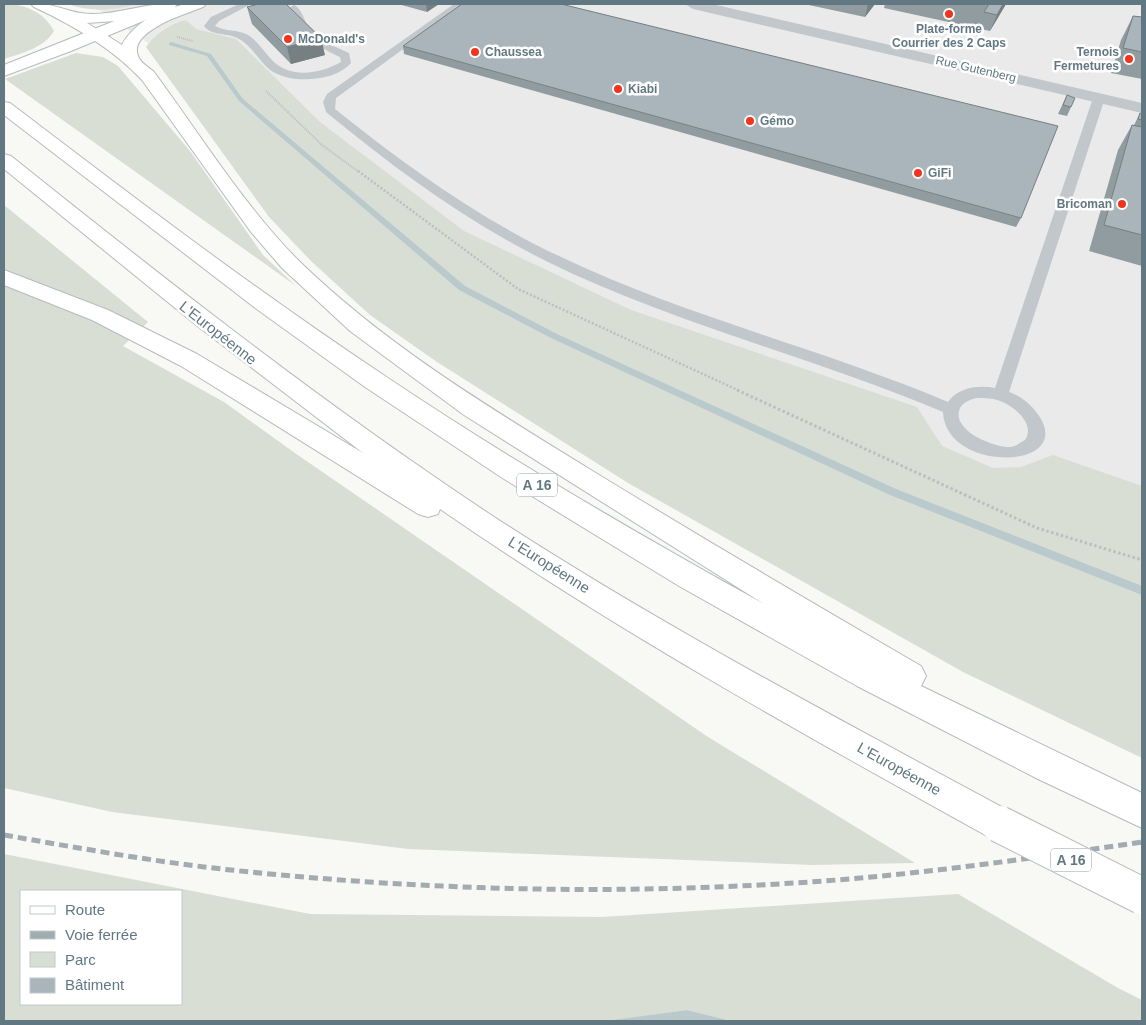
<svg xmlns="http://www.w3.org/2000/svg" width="1146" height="1025" font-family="Arial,sans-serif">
  <rect width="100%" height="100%" fill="#f8f8f5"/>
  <path fill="#e9eae9" d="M77,4H1142V667L157,49L99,10Z"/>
  <path fill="#d9ded4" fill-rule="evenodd" d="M4,4C25,4 44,12 54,31C44,48 22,53 4,59Z
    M67,4H136C111,11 91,12 67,4Z
    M186,20L196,29L236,39L320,122L464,231L631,310L917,407L942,446L993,468L1021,467L1053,455L1142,486V758L963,672L628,483L437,362L370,315L311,261L269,217L146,47C155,34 170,24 186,20Z
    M76,53L103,57L118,66L190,151L263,255L296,286L5,79Z
    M4,205L148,322L123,346L224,402L292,451L708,737L915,863L812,865L408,849L112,812L4,788Z
    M4,854L310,914L602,917L958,894L1118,988L1142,1000V1021H732L687,1010L611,1021H4ZM21,891H181V1004H21Z"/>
  <path fill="#b9c9cc" d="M687,1010L732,1021H611L613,1020Z"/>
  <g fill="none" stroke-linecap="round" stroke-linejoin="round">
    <path fill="#b9c9cc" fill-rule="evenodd" d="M171,42L211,54L243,99L465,286L557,334L896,489L1142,586V595L890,495L551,338L459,290L239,101L207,56L169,45V43Z"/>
    <defs>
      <path id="secondary" d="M157,4H177L175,7L185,4H206L203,7L161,23H149L148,19L71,51L4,76V65Z"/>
      <path id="motorway" d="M31,4C55,2 68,14 92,14C119,14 142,4 169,4L167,7L116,21L87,23L122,45C129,30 158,6 175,11L178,14L175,17C162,24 128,38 139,58C142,64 150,68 154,72C199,133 245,207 298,260C383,343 485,405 586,467C697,535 809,601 921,666L926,676L921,686L1142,793V828L1038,779L857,686L679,586L504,479L365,387L258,310L4,115V102L10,103C132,196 254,289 382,374C505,457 634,532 764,604L464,415L350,331L282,268L251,232L142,80C113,49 73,25 34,7Z
        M4,154L11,156C166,280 322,403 488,513C656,623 835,717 1011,812L1017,824L1011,836L999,842L987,836C801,733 615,630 440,509L438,514L428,517L418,514L181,366L92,320L4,285V270L108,310L197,354L363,453L196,325L4,169Z"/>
    </defs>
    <use href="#secondary" stroke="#b3bbbf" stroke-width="2"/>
    <use href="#motorway" stroke="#b6bbbe" stroke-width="2"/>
    <path stroke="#bbbfc2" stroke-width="2" stroke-dasharray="1 1" stroke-linecap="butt" d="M177,37L193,41
      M266,91L322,145L359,172"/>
    <path stroke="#bbbfc2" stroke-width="2.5" stroke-dasharray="2 2" stroke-linecap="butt" d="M358,171L518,289L740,391"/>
    <path stroke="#bbbfc2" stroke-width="3" stroke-dasharray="2.5 2.5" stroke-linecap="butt" d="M737,390L1037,528L1142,560"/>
    <path fill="#c1c7ca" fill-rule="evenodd" d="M239,4H251L219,21L215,26C225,32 238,29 248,35C258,41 264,52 272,60C290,79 320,74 341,62L340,57C314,45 299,35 289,8L294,5C302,8 305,24 311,31C321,42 336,47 349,53L351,63C335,82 288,85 269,69C258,60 252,46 239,39C228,32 213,37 204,26L211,17Z
      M454,4H465L336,98L335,109C405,165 478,218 559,256C684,316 820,348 948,402C959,387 978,385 995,388L1093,98L1095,96H1103L1105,98L1009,392C1023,397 1033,406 1041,419C1070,471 945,472 943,412C813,357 674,324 548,262C467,222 395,169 326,112L323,102L327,94ZM976,398C984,398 993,398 1000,401C1014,406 1036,424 1025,440C1020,443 1016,446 1011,447C994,448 950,430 960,408C963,402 970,400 976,398Z"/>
    <path fill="#c1c7ca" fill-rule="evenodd" d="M685,4H712L1142,103V113L693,9Z"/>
    <use href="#secondary" fill="#fff" fill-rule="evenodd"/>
    <use href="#motorway" fill="#fff" fill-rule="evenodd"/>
    <path stroke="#a2abb0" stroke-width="5" stroke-dasharray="9 5" stroke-linecap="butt" d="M4,835C79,848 155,862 231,870C418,890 606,895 794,883C911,876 1026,859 1142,842"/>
    <defs>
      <path id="motorway-bridge" d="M999,824L1142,896"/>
    </defs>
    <use href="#motorway-bridge" stroke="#b6bbbe" stroke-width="38" stroke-linecap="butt"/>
    <use href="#motorway-bridge" stroke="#fff" stroke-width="36"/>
  </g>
  <path fill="#919ca0" d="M398,4H439L427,12Z
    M804,4H875L865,17Z
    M885,4H1006L990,31L884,8Z
    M247,7L325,55L291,64L252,24Z
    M1133,16L1142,17V79L1111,73L1121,40Z
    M403,46L1021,218L1016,227L404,54Z
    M1067,95L1071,107L1067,116L1058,114Z
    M1140,113L1142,114V266L1089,251L1118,150L1132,125H1134Z"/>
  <path fill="#767f82" d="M426,4H439L427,12Z
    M868,4H875L865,17Z
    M1003,4H1006L990,31L997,15Z
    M321,38L325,55L291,64L287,47Z"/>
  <path fill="#a9b5ba" stroke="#767f82" d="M259,4H286L321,38L287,47L247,7Z
    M462,4H561L1058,126L1021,218L403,46Z
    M989,4H1003L997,15L984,12Z
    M1133,16L1142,17V52L1123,48Z
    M1067,95L1075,98L1071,107L1063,105Z
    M1140,113L1142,114V120L1138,119Z
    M1132,125L1142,127V235L1104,225Z"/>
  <g fill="#ef351e" stroke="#fff" stroke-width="2">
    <circle cx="949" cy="14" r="5"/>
    <circle cx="288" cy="39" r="5"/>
    <circle cx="475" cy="52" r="5"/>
    <circle cx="1129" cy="59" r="5"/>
    <circle cx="618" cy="89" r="5"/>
    <circle cx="750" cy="121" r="5"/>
    <circle cx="918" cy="173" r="5"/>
    <circle cx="1122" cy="204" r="5"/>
  </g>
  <g text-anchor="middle" stroke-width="5" stroke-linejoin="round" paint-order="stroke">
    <g font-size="12" font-weight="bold" fill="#617883" stroke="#fff" text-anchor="start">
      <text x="949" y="33" text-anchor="middle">Plate-forme<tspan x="949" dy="14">Courrier des 2 Caps</tspan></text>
      <text x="298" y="43">McDonald's</text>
      <text x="485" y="56">Chaussea</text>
      <text x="1119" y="56" text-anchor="end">Ternois<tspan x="1119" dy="14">Fermetures</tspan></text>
      <text x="628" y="93">Kiabi</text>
      <text x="760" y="125">Gémo</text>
      <text x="928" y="177">GiFi</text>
      <text x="1112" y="208" text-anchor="end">Bricoman</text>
    </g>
    <g font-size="12" fill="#617883" stroke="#fff">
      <text transform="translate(976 69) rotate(13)" y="4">Rue Gutenberg</text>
    </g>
    <g fill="#fff" stroke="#90a0a8" stroke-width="1">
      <rect x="517" y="473.5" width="40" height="23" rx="4"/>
      <rect x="1051" y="848.5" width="40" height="23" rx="4"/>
    </g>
    <g font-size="14" font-weight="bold" fill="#617883">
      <text x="537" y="490">A 16</text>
      <text x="1071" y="865">A 16</text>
    </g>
    <g font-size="15" fill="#617883" stroke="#fff">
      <text transform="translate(218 333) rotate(38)" y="5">L'Européenne</text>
      <text transform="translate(549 565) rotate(32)" y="5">L'Européenne</text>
      <text transform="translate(899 769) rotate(29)" y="5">L'Européenne</text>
    </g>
  </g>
  <rect width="1146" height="1025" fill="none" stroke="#617883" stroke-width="10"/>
  <rect x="20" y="890" width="162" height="115" fill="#ffffff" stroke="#c0c9cd"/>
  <rect x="30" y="906" width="25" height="8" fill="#ffffff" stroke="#c0c9cd"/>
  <text x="65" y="915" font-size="15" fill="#617883">Route</text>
  <rect x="30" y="931" width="25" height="8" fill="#a2abb0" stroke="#c0c9cd"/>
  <text x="65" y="940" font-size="15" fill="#617883">Voie ferrée</text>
  <rect x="30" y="952" width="25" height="15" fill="#d9ded4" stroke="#c0c9cd"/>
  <text x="65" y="965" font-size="15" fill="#617883">Parc</text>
  <rect x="30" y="978" width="25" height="15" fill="#a9b5ba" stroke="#c0c9cd"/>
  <text x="65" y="990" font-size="15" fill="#617883">Bâtiment</text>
</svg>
